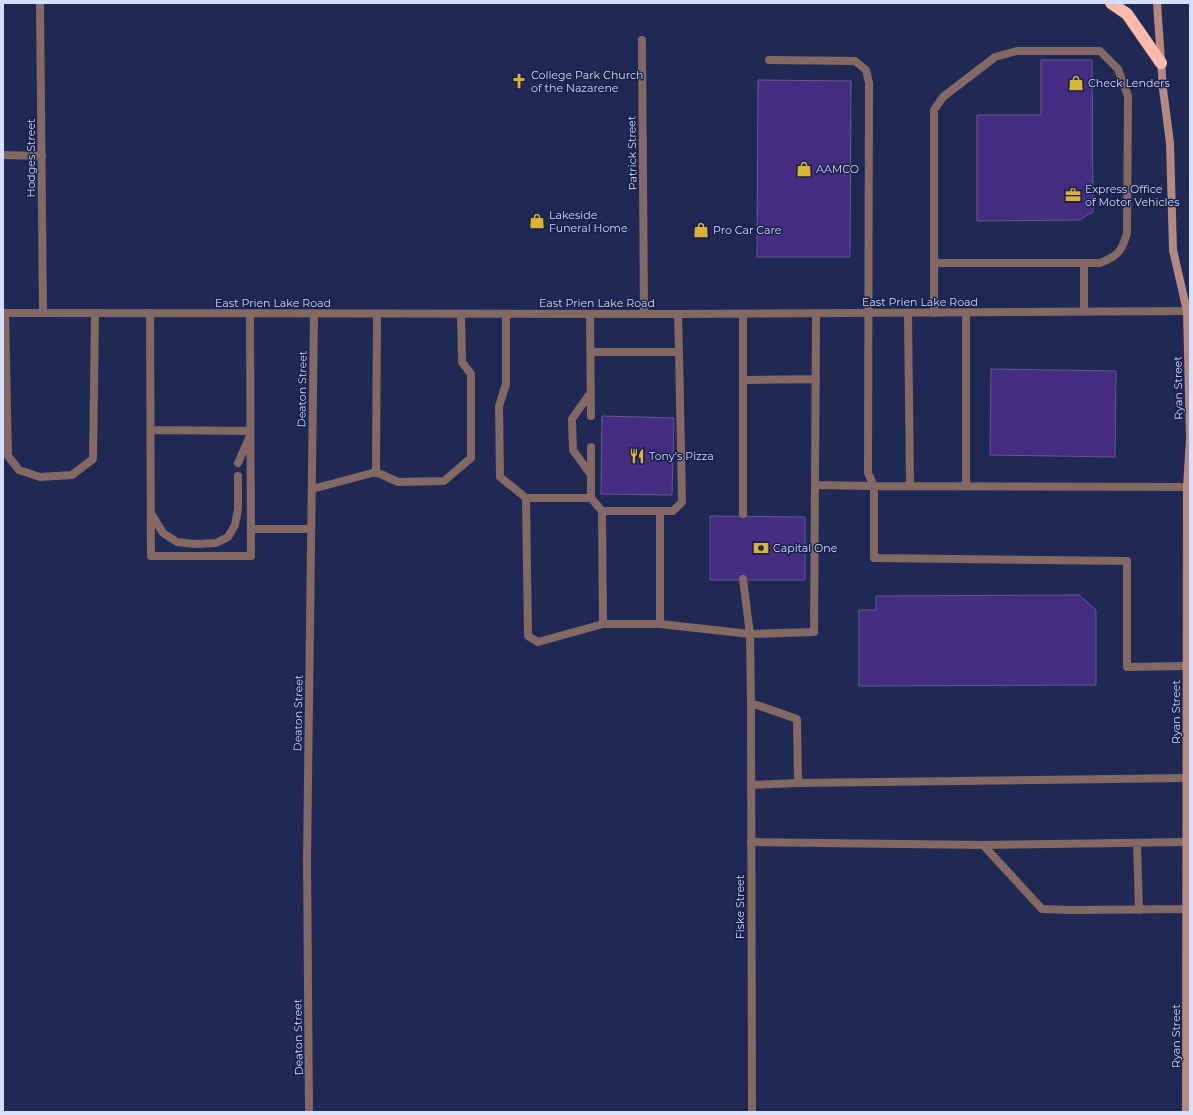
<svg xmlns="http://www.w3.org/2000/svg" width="1193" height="1115" font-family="Montserrat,sans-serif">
  <rect width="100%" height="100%" fill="#1f2954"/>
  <path fill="#442c81" stroke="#635b8d" d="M1041,60H1092L1093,212L1079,220L977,221V115H1041Z
    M758,80L851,81L850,257H757Z
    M991,369L1116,371L1115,457L990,455Z
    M602,416L674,418L672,495L601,494Z
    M710,516L805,517V580H710Z
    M1079,595L1096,610V685L859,686V610H876V596Z"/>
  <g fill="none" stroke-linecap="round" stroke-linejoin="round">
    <path stroke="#836863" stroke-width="8" d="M769,60L855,61L866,70L869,83L868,473L874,486L815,485L816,313
      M3,155L42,156
      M934,263V110L943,97L995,57L1017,51H1100L1118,69L1128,96L1127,233C1122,251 1118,256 1100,263H934V313
      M1084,263V311
      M5,313L8,456L19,470L40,477L72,475L93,459L95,313
      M150,313L151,556H251L250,314
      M908,313L910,486
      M966,313V486
      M377,314L376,472L398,482L444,481L471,458V374L462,362L461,314
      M506,314V384L499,406L500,477L526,498H591
      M590,314L591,416
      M678,314L679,352
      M591,352H679L682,502L673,511H602L591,498V447
      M743,380L816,379
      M591,392L572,419L573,450L591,475
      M151,430L250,431
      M238,463L249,438
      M312,489L376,472
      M526,498L528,636L538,642L603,624
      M602,511L603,624H660V511
      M151,513L163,533L177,542L195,544L216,543L228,537L235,525L238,509V476
      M743,514V314
      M251,529H311
      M743,579L750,634L751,703L797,719L798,783L751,785
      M660,624L750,634L814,632L815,485
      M1187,666L1127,667V561L874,558V486L1190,487
      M798,783L1187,778
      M751,842L983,845L1042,909L1072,910L1187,909
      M1137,843L1139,910
      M983,845L1187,842"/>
    <path stroke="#836863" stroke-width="8" d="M40,3L43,313
      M642,40L644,314
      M751,703L752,1112
      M309,1112L307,859L314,314"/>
    <path stroke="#836863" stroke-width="8" d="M3,313L678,314L1190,311"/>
    <path stroke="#b38981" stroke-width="8" d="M1157,3L1163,89L1170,143L1173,250L1187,311L1190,439L1187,487L1186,1112"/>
    <path stroke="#fbb9ac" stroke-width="12" d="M1111,3L1127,14L1161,63"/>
  </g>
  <defs>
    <symbol id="church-bare" viewBox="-9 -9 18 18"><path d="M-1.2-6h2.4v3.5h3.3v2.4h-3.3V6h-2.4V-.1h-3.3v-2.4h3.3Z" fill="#dab334" stroke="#161f48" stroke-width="2.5" paint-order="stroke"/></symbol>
    <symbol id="shop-bare" viewBox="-9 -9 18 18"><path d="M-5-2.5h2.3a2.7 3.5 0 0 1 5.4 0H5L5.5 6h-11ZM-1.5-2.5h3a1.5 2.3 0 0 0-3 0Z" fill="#dab334" stroke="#161f48" stroke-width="2.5" paint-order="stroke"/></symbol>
    <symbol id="office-bare" viewBox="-9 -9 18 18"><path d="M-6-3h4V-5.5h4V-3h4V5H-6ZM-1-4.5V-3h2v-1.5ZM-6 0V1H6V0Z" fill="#dab334" stroke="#161f48" stroke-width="2.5" paint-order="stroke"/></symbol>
    <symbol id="restaurant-bare" viewBox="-9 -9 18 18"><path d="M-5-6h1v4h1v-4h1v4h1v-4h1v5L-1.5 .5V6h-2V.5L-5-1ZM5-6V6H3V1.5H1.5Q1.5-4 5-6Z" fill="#dab334" stroke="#161f48" stroke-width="2.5" paint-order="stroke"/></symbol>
    <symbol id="bank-bare" viewBox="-9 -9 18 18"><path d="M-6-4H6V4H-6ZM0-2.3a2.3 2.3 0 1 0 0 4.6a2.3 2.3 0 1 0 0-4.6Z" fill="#dab334" stroke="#161f48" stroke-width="2.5" paint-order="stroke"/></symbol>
  </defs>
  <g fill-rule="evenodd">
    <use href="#church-bare" x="508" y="70" width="22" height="22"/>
    <use href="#shop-bare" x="1065" y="72" width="22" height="22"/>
    <use href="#shop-bare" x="793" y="158" width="22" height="22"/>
    <use href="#office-bare" x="1062" y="184" width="22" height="22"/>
    <use href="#shop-bare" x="526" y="210" width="22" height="22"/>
    <use href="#shop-bare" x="690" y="219" width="22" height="22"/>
    <use href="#restaurant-bare" x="626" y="445" width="22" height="22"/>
    <use href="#bank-bare" x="750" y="537" width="22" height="22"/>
  </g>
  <g text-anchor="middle" stroke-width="3" stroke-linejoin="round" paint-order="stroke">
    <g font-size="11" fill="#d6dffb" stroke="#161f48" text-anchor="start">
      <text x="531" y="79">College Park Church<tspan x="531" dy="13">of the Nazarene</tspan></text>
      <text x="1088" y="87">Check Lenders</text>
      <text x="816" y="173">AAMCO</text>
      <text x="1085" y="193">Express Office<tspan x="1085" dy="13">of Motor Vehicles</tspan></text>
      <text x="549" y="219">Lakeside<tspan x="549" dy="13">Funeral Home</tspan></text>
      <text x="713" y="234">Pro Car Care</text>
      <text x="649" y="460">Tony's Pizza</text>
      <text x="773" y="552">Capital One</text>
    </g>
    <g font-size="11" fill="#d6dffb" stroke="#161f48">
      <text transform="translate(632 153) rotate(-91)" y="4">Patrick Street</text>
      <text transform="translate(31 158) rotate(-90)" y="4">Hodges Street</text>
      <text x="920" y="306">East Prien Lake Road</text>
      <text x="273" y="307">East Prien Lake Road</text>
      <text x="597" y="307">East Prien Lake Road</text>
      <text transform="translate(1178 388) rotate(-91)" y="4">Ryan Street</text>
      <text transform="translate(302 389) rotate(-89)" y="4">Deaton Street</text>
      <text transform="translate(1176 712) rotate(-90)" y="4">Ryan Street</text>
      <text transform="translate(298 713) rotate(-89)" y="4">Deaton Street</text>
      <text transform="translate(740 907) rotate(-90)" y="4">Fiske Street</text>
      <text transform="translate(1176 1036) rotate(-90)" y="4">Ryan Street</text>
      <text transform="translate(298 1037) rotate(-91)" y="4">Deaton Street</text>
    </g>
  </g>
  <rect width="1193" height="1115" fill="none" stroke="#d6dffb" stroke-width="8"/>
</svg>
